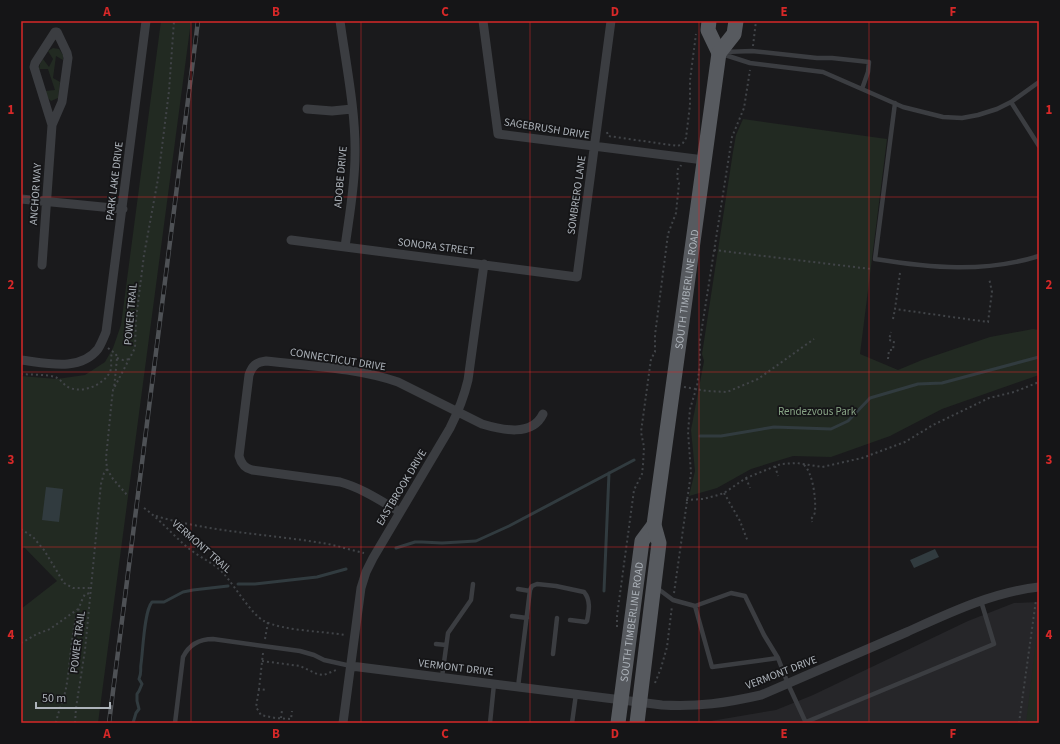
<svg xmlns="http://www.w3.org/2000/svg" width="1060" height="744" font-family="'Source Sans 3',sans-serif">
  <rect width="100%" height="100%" fill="#1a1a1c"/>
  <path fill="#262629" d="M1039,602V723H670V720L711,721L776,710L813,695L968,621L1014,603Z"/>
  <path fill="#222a22" d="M161,21H191L98,723H21V609L57,581L21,544V376L57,379L85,375L105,362L113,348L121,325Z
    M53,48L59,49L63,55V60L56,56L53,78L60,82L58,98L51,101L48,98L45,91L55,90L48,69H39L40,64L43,59L49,67L53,59L48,51Z
    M743,119L887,139L860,354L898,370L922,360L990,337L1033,329L1039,330V375L942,409L890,436L831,457L793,456L751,469L717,488L689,496L695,471L691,430L704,361L702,354L733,152L736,135Z
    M1038,623L1039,723H1026Z"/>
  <path fill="#313b3f" d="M46,487L63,489L59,522L42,520Z
    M935,549L939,557L914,568L910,560Z"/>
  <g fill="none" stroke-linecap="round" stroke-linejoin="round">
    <path stroke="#313b3f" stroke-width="3" d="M700,436H721L774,427L831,429L848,421L870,398L918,384L942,383L1039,357
      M396,548L415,542H422L442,543L476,541L509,526L634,460
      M238,584H255L317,577L346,569
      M604,591L609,473
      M133,723L136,713L139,709L137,701V694L139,691L142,684L139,679C142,672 140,670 141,664C143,651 144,611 152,602H164L183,592L193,590L228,586"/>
    <path stroke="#414448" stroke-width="2" stroke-dasharray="2 3" stroke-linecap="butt" d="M753,46L756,21
      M607,132L608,136L678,146L683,143L686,138L690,105V80L696,34
      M714,250L871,269
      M900,273L895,309L988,322L992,292L989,278
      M893,319L895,309
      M108,348L116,354L117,358L114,389
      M117,358L123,360L130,359
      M888,359L889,350H893L894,341L889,340L891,332
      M21,374C31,375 46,374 55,377C61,379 64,386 70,388C84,393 103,385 110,372C113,365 109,358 113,351
      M684,387L707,391L727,392L758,379L814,339
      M804,465C813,473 816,499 815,511C815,514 813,517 811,519L812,522
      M775,466L778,476
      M107,469L113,479L128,496
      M746,478L750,488
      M724,493L740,521L748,542
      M686,500L703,499L715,496L724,493L746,478L781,464L797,463L822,467L862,458L905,442L933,425L989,398L1014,392L1039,382
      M144,508C162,521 175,538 192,551C203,559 215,564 224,574C234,585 252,615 264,621C284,631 322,631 345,635
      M156,516C210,532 267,534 322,543C336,545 350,550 364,553
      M21,529L33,537L44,550L64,583L73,588H91
      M674,593L691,473L688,432L690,409L697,386L700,364V340L732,137L744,108L750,70
      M617,627V616L634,490L642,474L643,465L644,447L641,432L651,359L655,352V335L668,234L676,213L679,183L677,177L678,169L680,168L681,165
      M265,639L268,622
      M21,643L37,634L50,629L78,609
      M263,653L259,689L267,690
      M262,661L300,666L317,674L324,675L336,670
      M655,683L661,668L667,647L672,606
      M259,689L256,707L261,715L275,718L291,719L292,711
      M281,718L282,710
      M56,723C58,711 64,700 66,688C72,657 70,622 85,594L91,593
      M75,723L76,708L85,650L101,484L104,473L107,469L106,458L112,398L113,390L135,348L136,319L144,255L158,179L169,91L174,21
      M1019,723L1036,600"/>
    <path stroke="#3b3d41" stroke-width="4.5" d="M724,52L752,51L817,58H832L869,62L868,72L862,89
      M722,54L750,63L823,72L903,107L943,117L962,118L978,115L997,109L1011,102L1039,82
      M1011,102L1039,146
      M895,103L875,259C931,268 984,273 1039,256
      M657,588L673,600L695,606L731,593L745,596L764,635L778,658
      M518,589L530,591
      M695,606L712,667L778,658L788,684L806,723
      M512,616L527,618
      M436,644L446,645
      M553,654L557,618
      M442,677L448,633L471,600L473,584
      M518,687L530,590L532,586L537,584L556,586L584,592C591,600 589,611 587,621L586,622L570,620
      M806,722L994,644L981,601
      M175,723L183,657C189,645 199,639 213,639L300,651L314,655L324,660L351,666
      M490,723L494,684
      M572,723L576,694"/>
    <path stroke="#3b3d41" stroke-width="9" d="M340,21C346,64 356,113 355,155C355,186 349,217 345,247
      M483,21L498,134L704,160
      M307,109L332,111L352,109
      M21,199L123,209
      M291,240L577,277L611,21
      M42,265L52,125L62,102L68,58L67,53L57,32H55L35,63L34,67L52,125
      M21,360C46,363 80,372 98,349C101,344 104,337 106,332L146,21
      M400,512C381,501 362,488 340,482L252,470C244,468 241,463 239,456L249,375C252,366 256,362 266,361C309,366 357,368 398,382L482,424C502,430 532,437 543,414
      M351,666L662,705C698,707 726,703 761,695C810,674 858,653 907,632C949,613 993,592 1039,587
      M343,723L361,588L366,572L373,558L450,428C458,412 464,397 468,380L484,264"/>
    <g stroke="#575a5f" stroke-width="15">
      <path d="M709,21L708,30L719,53"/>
      <path id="s1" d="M618,723L642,541L654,525"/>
      <path id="s2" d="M637,723L659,543L654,525L719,53L734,34L736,21"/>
    </g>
    <defs>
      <path id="rail" d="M109,723L198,21"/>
    </defs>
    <use href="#rail" stroke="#4e5155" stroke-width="4.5"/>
    <use href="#rail" stroke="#151517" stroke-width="3" stroke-dasharray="9" stroke-linecap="butt"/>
  </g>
  <path fill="none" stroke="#d62828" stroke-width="1" stroke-opacity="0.55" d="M191,21V723M361,21V723M530,21V723M699,21V723M869,21V723M21,197H1039M21,372H1039M21,547H1039"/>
  <g text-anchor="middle" stroke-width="3.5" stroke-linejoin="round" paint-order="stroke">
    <g font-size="11" fill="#adb3ba" stroke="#151517">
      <text transform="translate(547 128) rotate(9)" y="4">SAGEBRUSH DRIVE</text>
      <text transform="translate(340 177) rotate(-85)" y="4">ADOBE DRIVE</text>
      <text transform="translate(114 181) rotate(-83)" y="4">PARK LAKE DRIVE</text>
      <text transform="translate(35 194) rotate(-86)" y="4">ANCHOR WAY</text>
      <text transform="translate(576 195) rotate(-82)" y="4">SOMBRERO LANE</text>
      <text transform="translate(436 246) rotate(7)" y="4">SONORA STREET</text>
      <text dy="4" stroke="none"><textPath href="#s2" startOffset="438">SOUTH TIMBERLINE ROAD</textPath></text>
      <text transform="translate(130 314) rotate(-85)" y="4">POWER TRAIL</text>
      <text transform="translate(338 359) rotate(9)" y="4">CONNECTICUT DRIVE</text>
      <text transform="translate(401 487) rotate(-59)" y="4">EASTBROOK DRIVE</text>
      <text transform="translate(202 546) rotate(41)" y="4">VERMONT TRAIL</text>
      <text dy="4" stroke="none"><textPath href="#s1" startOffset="102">SOUTH TIMBERLINE ROAD</textPath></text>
      <text transform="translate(77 642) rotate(-83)" y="4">POWER TRAIL</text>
      <text transform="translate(456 667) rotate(7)" y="4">VERMONT DRIVE</text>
      <text transform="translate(781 672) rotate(-21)" y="4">VERMONT DRIVE</text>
    </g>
    <g font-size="11" fill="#88a486" stroke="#151517">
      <text x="817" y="415">Rendezvous Park</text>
    </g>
  </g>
  <rect width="1060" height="744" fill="none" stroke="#151517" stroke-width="44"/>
  <path d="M36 702v6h74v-6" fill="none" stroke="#adb3ba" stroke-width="2"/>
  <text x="42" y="702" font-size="12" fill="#adb3ba" stroke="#151517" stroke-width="3" paint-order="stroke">50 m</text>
  <rect x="22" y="22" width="1016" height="700" fill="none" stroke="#d62828" stroke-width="1.5"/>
  <g font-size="13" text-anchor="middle" font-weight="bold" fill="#d62828">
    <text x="107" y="16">A</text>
    <text x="276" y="16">B</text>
    <text x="445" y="16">C</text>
    <text x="615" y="16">D</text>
    <text x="784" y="16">E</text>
    <text x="953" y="16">F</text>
    <text x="11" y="114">1</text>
    <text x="1049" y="114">1</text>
    <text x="11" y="289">2</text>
    <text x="1049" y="289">2</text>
    <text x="11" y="464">3</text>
    <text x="1049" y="464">3</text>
    <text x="11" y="639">4</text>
    <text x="1049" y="639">4</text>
    <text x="107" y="738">A</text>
    <text x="276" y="738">B</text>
    <text x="445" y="738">C</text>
    <text x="615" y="738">D</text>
    <text x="784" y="738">E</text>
    <text x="953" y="738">F</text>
  </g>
</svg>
